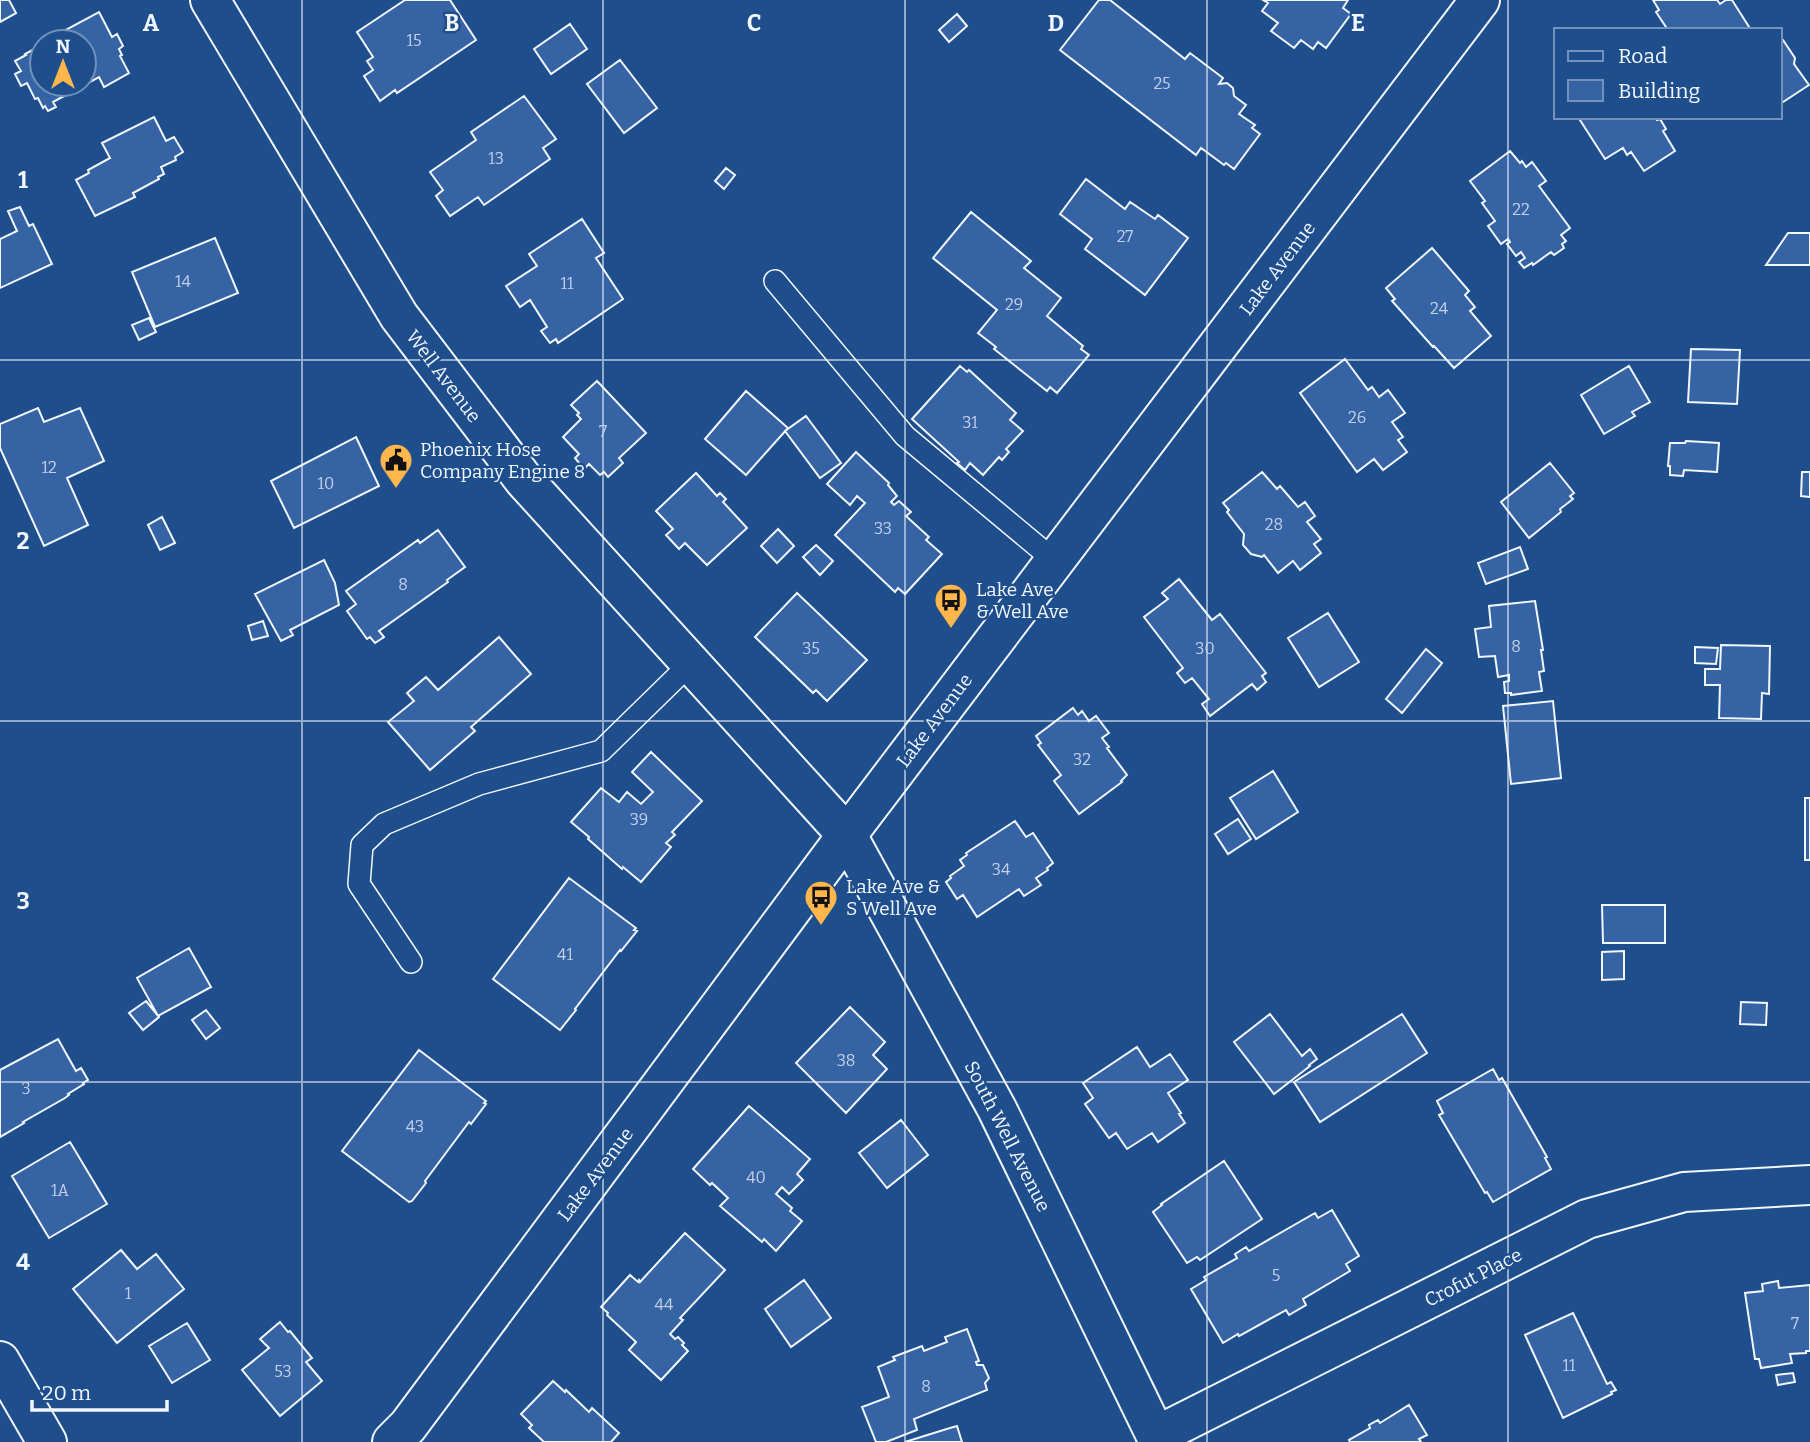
<svg xmlns="http://www.w3.org/2000/svg" width="1810" height="1442" font-family="Bitter,serif">
  <rect width="100%" height="100%" fill="#1f4e8c"/>
  <path fill="#3563a3" stroke="#f2f6ff" stroke-width="2" d="M0,0H9L16,13L0,22Z
    M405,0H450L476,40L397,93L395,90L380,101L364,76L373,70L367,61L373,57L357,32Z
    M1099,0H1110L1185,59L1190,53L1223,78L1219,84L1227,83L1233,88L1234,96L1246,105L1239,114L1255,125L1252,128L1260,134L1234,169L1226,163L1224,165L1201,148L1196,155L1060,50Z
    M1263,0H1348L1343,8L1351,14L1326,48L1318,42L1313,49L1301,40L1294,48L1271,31L1278,23L1262,11L1268,3Z
    M1653,0H1717L1720,4L1726,0H1732L1751,30H1668L1656,12L1659,10Z
    M99,12L112,37L117,34L123,46L119,49L122,55L120,56L129,73L104,87L99,77L53,102L56,107L48,111L45,106L43,108L38,98L35,99L27,83L21,86L15,74L21,71L15,61L26,55L25,54L42,45V84H84V42L45,41Z
    M957,14L967,26L949,42L939,30Z
    M570,24L587,49L551,74L534,49Z
    M1780,40H1783L1795,58L1794,64L1809,85L1780,104Z
    M620,60L657,108L624,133L587,84Z
    M524,96L556,139L543,148L550,159L484,205L478,197L450,216L436,196L443,190L430,172L476,140L471,132Z
    M154,117L166,141L174,137L183,152L175,157L176,160L161,167L164,174L158,177L159,179L133,193L135,197L95,216L76,180L89,173L88,170L110,158L102,143Z
    M1578,117H1655L1657,120L1660,119L1666,129L1663,131L1675,151L1644,171L1631,152L1627,155L1623,148L1605,159Z
    M1510,151L1520,163L1522,161L1526,167L1532,162L1546,181L1539,186L1570,228L1561,235L1566,241L1562,244L1564,248L1554,255L1551,252L1533,265L1532,263L1524,268L1519,262L1525,258L1521,252L1516,256L1507,244L1510,242L1508,239L1501,244L1488,226L1495,221L1482,203L1485,201L1470,181Z
    M726,168L735,175L724,189L715,181Z
    M1086,179L1125,209L1130,202L1155,219L1158,215L1188,238L1145,295L1085,249L1092,239L1060,214Z
    M20,207L29,226L33,224L52,264L0,288V239L17,231L8,211Z
    M971,212L1031,261L1024,268L1061,298L1047,316L1083,346L1081,349L1089,355L1057,393L1050,387L1047,391L994,349L996,347L978,333L997,310L933,258Z
    M582,219L604,253L596,258L623,299L558,343L556,339L550,343L541,331L547,327L530,300L520,307L506,286L537,266L529,254Z
    M1788,233H1810V265H1766Z
    M215,238L238,293L155,327L132,272Z
    M1432,248L1469,291L1465,295L1475,307L1470,311L1491,336L1454,368L1434,346L1433,347L1392,301L1395,299L1386,288Z
    M149,318L156,332L139,340L132,325Z
    M1691,349L1740,350L1737,404L1688,402Z
    M1345,359L1368,390L1372,387L1379,397L1388,390L1405,413L1392,422L1403,437L1398,440L1407,452L1383,470L1374,459L1357,472L1300,393Z
    M960,366L967,372L969,370L1016,413L1010,420L1023,431L1006,449L1009,452L1002,460L999,457L983,475L970,463L965,470L957,463L959,462L912,419Z
    M1629,366L1650,402L1632,412L1635,416L1604,434L1581,395Z
    M597,381L646,433L619,458L623,463L608,477L604,472L600,475L589,464L584,469L575,458L579,454L563,437L581,419L577,415L579,413L571,405Z
    M746,391L788,428L746,475L705,439Z
    M38,408L44,422L80,408L104,461L67,478L88,525L44,546L0,448V424Z
    M806,416L841,463L820,478L785,431Z
    M356,437L379,486L294,528L271,481Z
    M1686,441L1719,443L1717,472L1684,470L1683,476L1670,475V466H1668L1670,443H1685Z
    M856,452L889,483L888,485L897,496L891,502L894,505L899,501L911,512L906,516L929,537L926,540L942,554L905,594L898,588L895,592L835,535L865,503L857,496L850,505L827,484Z
    M1550,463L1574,493L1570,496L1573,499L1560,509L1561,512L1529,538L1501,502Z
    M1262,472L1277,489L1280,486L1298,507L1305,502L1315,516L1307,522L1321,539L1314,544L1321,553L1300,570L1293,561L1278,573L1264,555L1262,557L1251,554L1243,545L1244,534L1227,512L1229,510L1223,503Z
    M1802,472H1810V497L1801,496Z
    M696,473L717,496L720,493L726,499L723,502L747,528L707,565L685,543L679,549L666,535L673,529L656,511Z
    M162,517L175,543L160,550L148,525Z
    M778,529L794,546L777,563L761,546Z
    M438,530L465,567L447,580L448,582L379,631L384,637L375,643L370,637L367,639L347,611L356,604L346,591L418,540L420,543Z
    M816,545L833,561L820,575L803,557Z
    M1520,547L1528,569L1486,584L1478,563Z
    M324,560L335,583L339,605L290,630L293,635L281,641L255,594Z
    M1179,579L1212,620L1220,614L1266,673L1262,676L1266,682L1257,690L1252,684L1210,716L1202,704L1209,699L1192,678L1185,683L1177,673L1183,668L1144,617L1168,599L1162,593Z
    M797,593L867,660L827,701L816,690L813,693L755,637Z
    M1535,601L1543,650H1541L1544,671L1539,672L1542,691L1511,695V693H1505L1504,682L1509,681V675L1498,677L1495,656L1479,657L1475,629L1491,627L1489,606Z
    M1328,613L1359,662L1319,687L1288,638Z
    M263,621L268,636L252,640L248,626Z
    M499,637L531,674L471,727L475,731L430,770L388,722L414,701L407,693L426,677L438,690Z
    M1721,645L1770,646L1769,694L1762,693L1761,719L1719,718L1720,685H1705V669H1720Z
    M1695,647L1718,648L1716,664L1695,663Z
    M1426,649L1442,663L1402,713L1386,699Z
    M1553,701L1561,778L1511,784L1503,706Z
    M1073,708L1078,715L1082,711L1089,721L1096,716L1109,733L1102,738L1109,747L1107,748L1127,775L1121,781L1122,782L1079,814L1054,781L1061,775L1038,745L1041,743L1036,736Z
    M651,752L702,801L672,832L675,835L666,843L671,847L641,882L623,867L622,869L588,839L589,837L571,822L601,788L619,802L627,792L641,804L653,792L632,772Z
    M1273,771L1298,812L1256,839L1230,798Z
    M1805,798H1810V860H1805Z
    M1238,819L1251,839L1228,854L1215,834Z
    M1015,821L1026,837L1033,833L1053,863L1047,868L1048,870L1036,878L1041,885L1024,896L1019,889L977,917L963,895L957,899L946,882L951,878L950,876L964,866L960,860L967,855L966,853Z
    M569,878L636,928L634,930L637,931L621,951L620,950L575,1009L576,1010L560,1030L493,979Z
    M1602,905H1665V943H1603Z
    M189,948L211,987L158,1016L137,978Z
    M1624,951V979L1602,980V952Z
    M146,1001L159,1017L143,1030L129,1013Z
    M1741,1002L1767,1003L1766,1025L1740,1024Z
    M850,1007L885,1042L873,1055L887,1069L846,1113L796,1063Z
    M206,1010L220,1028L206,1039L192,1020Z
    M1270,1014L1302,1056L1310,1049L1317,1059L1309,1065L1310,1066L1274,1094L1234,1042Z
    M1402,1014L1427,1053L1320,1122L1294,1082Z
    M58,1039L76,1071L81,1068L88,1080L83,1083L84,1084L68,1094L69,1095L65,1098L23,1122L24,1123L0,1137V1070Z
    M1137,1047L1150,1067L1170,1054L1188,1080L1168,1093L1181,1113L1179,1114L1185,1123L1158,1142L1152,1133L1127,1149L1116,1133L1109,1138L1085,1104L1093,1098L1083,1083Z
    M419,1050L486,1101L484,1103L486,1104L471,1124L469,1122L425,1181L426,1183L412,1201L409,1202L342,1151Z
    M1493,1069L1499,1080L1502,1078L1547,1157L1545,1158L1551,1169L1493,1202L1487,1192L1485,1193L1439,1115L1443,1113L1437,1101Z
    M749,1106L810,1159L797,1174L803,1180L789,1194L782,1187L776,1194L792,1208L790,1211L802,1221L776,1251L764,1239L762,1242L720,1206L728,1198L712,1183L710,1185L693,1169Z
    M901,1120L928,1155L887,1188L859,1153Z
    M70,1142L107,1204L49,1238L12,1176Z
    M1224,1161L1262,1219L1200,1260L1197,1257L1187,1263L1153,1212L1162,1205L1161,1204Z
    M1332,1210L1359,1256L1346,1264L1350,1271L1303,1299L1306,1305L1289,1315L1286,1310L1239,1336L1238,1334L1223,1343L1191,1289L1206,1280L1204,1277L1237,1258L1235,1254L1246,1247L1249,1251L1315,1213L1318,1218Z
    M685,1233L725,1270L680,1318L683,1320L670,1334L675,1339L678,1337L684,1343L682,1345L688,1351L661,1380L629,1350L636,1342L607,1315L608,1313L601,1307L630,1275L638,1282L639,1280L640,1282Z
    M121,1250L137,1269L156,1254L184,1289L117,1343L73,1289Z
    M804,1280L831,1318L791,1347L765,1309Z
    M1778,1281L1779,1288L1810,1285V1351H1806V1353L1790,1354L1792,1363L1761,1368L1759,1359H1755L1745,1293L1763,1291L1762,1284Z
    M1573,1313L1607,1384L1611,1382L1616,1390L1611,1392L1612,1394L1563,1418L1525,1335Z
    M280,1322L288,1332L290,1331L312,1358L306,1362L322,1381L280,1416L242,1370L269,1348L260,1339Z
    M187,1323L210,1360L172,1383L149,1346Z
    M967,1329L979,1361L976,1362L977,1365H983L989,1378L985,1383L987,1390L914,1419L917,1430L886,1442H876L862,1407L889,1397L878,1367L895,1360L893,1357L922,1346L924,1351L947,1342L945,1337Z
    M1793,1373L1795,1382L1778,1385L1776,1375Z
    M553,1381L565,1392L566,1390L589,1412L592,1408L619,1433L611,1442H544L529,1428L532,1425L521,1414Z
    M1409,1405L1427,1435L1419,1439L1421,1442H1350L1349,1440L1370,1428L1369,1425L1378,1420L1380,1423Z
    M957,1426L962,1442H905L950,1428Z"/>
  <g fill="none" stroke-linecap="round" stroke-linejoin="round">
    <defs>
      <path id="service" d="M775,281L905,436L1055,561
        M411,962L359,884L362,845L384,824L479,784L601,751L691,663"/>
      <path id="minor" d="M210,0L399,316L524,480L847,835L997,1109L1159,1442
        M0,1361L47,1442
        M1156,1436L1587,1219L1684,1192L1810,1185"/>
      <path id="primary" d="M392,1442L408,1426L847,835L1480,0"/>
    </defs>
    <use href="#service" stroke="#f2f6ff" stroke-width="24"/>
    <use href="#minor" stroke="#f2f6ff" stroke-width="42"/>
    <use href="#primary" stroke="#f2f6ff" stroke-width="42"/>
    <use href="#service" stroke="#1f4e8c" stroke-width="21"/>
    <use href="#minor" stroke="#1f4e8c" stroke-width="38"/>
    <use href="#primary" stroke="#1f4e8c" stroke-width="38"/>
  </g>
  <path fill="none" stroke="#f2f6ff" stroke-width="2" stroke-opacity="0.55" d="M302,0V1442M603,0V1442M905,0V1442M1207,0V1442M1508,0V1442M0,360H1810M0,721H1810M0,1082H1810"/>
  <defs>
    <symbol id="civic-pin" viewBox="-11 -11 22 30"><path d="M0 17L-7.5 6A9.5 9.5 0 1 1 7.5 6Z" fill="#ffb74d" stroke="#1f4e8c"/><path d="M-.6-6.5H3V-4.5H.6V-3L4-1V1h2V6H-6V1h2V-1L-.6-3ZM-1.2 2.5V6h2.4V2.5Z" fill="#111"/></symbol>
    <symbol id="bus-pin" viewBox="-11 -11 22 30"><path d="M0 17L-7.5 6A9.5 9.5 0 1 1 7.5 6Z" fill="#ffb74d" stroke="#1f4e8c"/><path d="M-5-6H5V4H4V6H2V4H-2V6H-4V4H-5ZM-3.5-4V0h7V-4ZM-3.5 1.2v1.5H-2V1.2ZM2 1.2v1.5H3.5V1.2Z" fill="#111"/></symbol>
  </defs>
  <g fill-rule="evenodd">
    <use href="#civic-pin" x="377" y="441" width="38" height="52"/>
    <use href="#bus-pin" x="932" y="581" width="38" height="52"/>
    <use href="#bus-pin" x="802" y="878" width="38" height="52"/>
  </g>
  <g text-anchor="middle" stroke-width="5" stroke-linejoin="round" paint-order="stroke">
    <g font-size="16" fill="#c3d1e8">
      <text x="414" y="46">15</text>
      <text x="1162" y="89">25</text>
      <text x="496" y="164">13</text>
      <text x="1521" y="215">22</text>
      <text x="1125" y="242">27</text>
      <text x="183" y="287">14</text>
      <text x="567" y="289">11</text>
      <text x="1014" y="310">29</text>
      <text x="1439" y="314">24</text>
      <text x="1357" y="423">26</text>
      <text x="970" y="428">31</text>
      <text x="603" y="437">7</text>
      <text x="49" y="473">12</text>
      <text x="326" y="489">10</text>
      <text x="1274" y="530">28</text>
      <text x="883" y="534">33</text>
      <text x="403" y="590">8</text>
      <text x="1516" y="652">8</text>
      <text x="811" y="654">35</text>
      <text x="1205" y="654">30</text>
      <text x="1082" y="765">32</text>
      <text x="639" y="825">39</text>
      <text x="1001" y="875">34</text>
      <text x="565" y="960">41</text>
      <text x="846" y="1066">38</text>
      <text x="26" y="1094">3</text>
      <text x="415" y="1132">43</text>
      <text x="756" y="1183">40</text>
      <text x="60" y="1196">1A</text>
      <text x="1276" y="1281">5</text>
      <text x="128" y="1299">1</text>
      <text x="664" y="1310">44</text>
      <text x="1795" y="1329">7</text>
      <text x="1569" y="1371">11</text>
      <text x="283" y="1377">53</text>
      <text x="926" y="1392">8</text>
    </g>
    <g font-size="19" fill="#f2f6ff" stroke="#1f4e8c">
      <text transform="translate(1277 268) rotate(-53)" y="7">Lake Avenue</text>
      <text transform="translate(444 376) rotate(53)" y="7">Well Avenue</text>
      <text transform="translate(934 720) rotate(-53)" y="7">Lake Avenue</text>
      <text transform="translate(1008 1136) rotate(63)" y="7">South Well Avenue</text>
      <text transform="translate(595 1174) rotate(-53)" y="7">Lake Avenue</text>
      <text transform="translate(1473 1277) rotate(-27)" y="7">Crofut Place</text>
    </g>
    <g font-size="19" fill="#f2f6ff" stroke="#1f4e8c" text-anchor="start">
      <text x="420" y="456">Phoenix Hose<tspan x="420" dy="22">Company Engine 8</tspan></text>
      <text x="976" y="596">Lake Ave<tspan x="976" dy="22">&amp; Well Ave</tspan></text>
      <text x="846" y="893">Lake Ave &amp;<tspan x="846" dy="22">S Well Ave</tspan></text>
    </g>
  </g>
  <g font-size="23" text-anchor="middle" font-weight="bold" fill="#f2f6ff" stroke="#1f4e8c" stroke-width="5" stroke-linejoin="round" paint-order="stroke">
    <text x="151" y="31">A</text>
    <text x="452" y="31">B</text>
    <text x="754" y="31">C</text>
    <text x="1056" y="31">D</text>
    <text x="1358" y="31">E</text>
    <text x="23" y="188">1</text>
    <text x="23" y="549">2</text>
    <text x="23" y="909">3</text>
    <text x="23" y="1270">4</text>
  </g>
  <rect x="1554" y="28" width="228" height="91" fill="#1f4e8c" stroke="#7391ba" stroke-width="2"/>
  <rect x="1568" y="51" width="35" height="10" fill="#1f4e8c" stroke="#7391ba" stroke-width="2"/>
  <text x="1618" y="63" font-size="21" fill="#f2f6ff">Road</text>
  <rect x="1568" y="80" width="35" height="21" fill="#3563a3" stroke="#7391ba" stroke-width="2"/>
  <text x="1618" y="98" font-size="21" fill="#f2f6ff">Building</text>
  <g transform="translate(63 63)"><circle r="33" fill="#1f4e8c" stroke="#7391ba" stroke-width="2"/>
  <path d="M0-5L12 26L0 18L-12 26Z" fill="#ffb74d"/>
  <text y="-10" font-size="19" font-weight="bold" text-anchor="middle" fill="#f2f6ff">N</text>
  </g>
  <path d="M32 1400v10h135v-10" fill="none" stroke="#f2f6ff" stroke-width="3.5"/>
  <text x="42" y="1400" font-size="21" fill="#f2f6ff" stroke="#1f4e8c" stroke-width="5" paint-order="stroke">20 m</text>
</svg>
